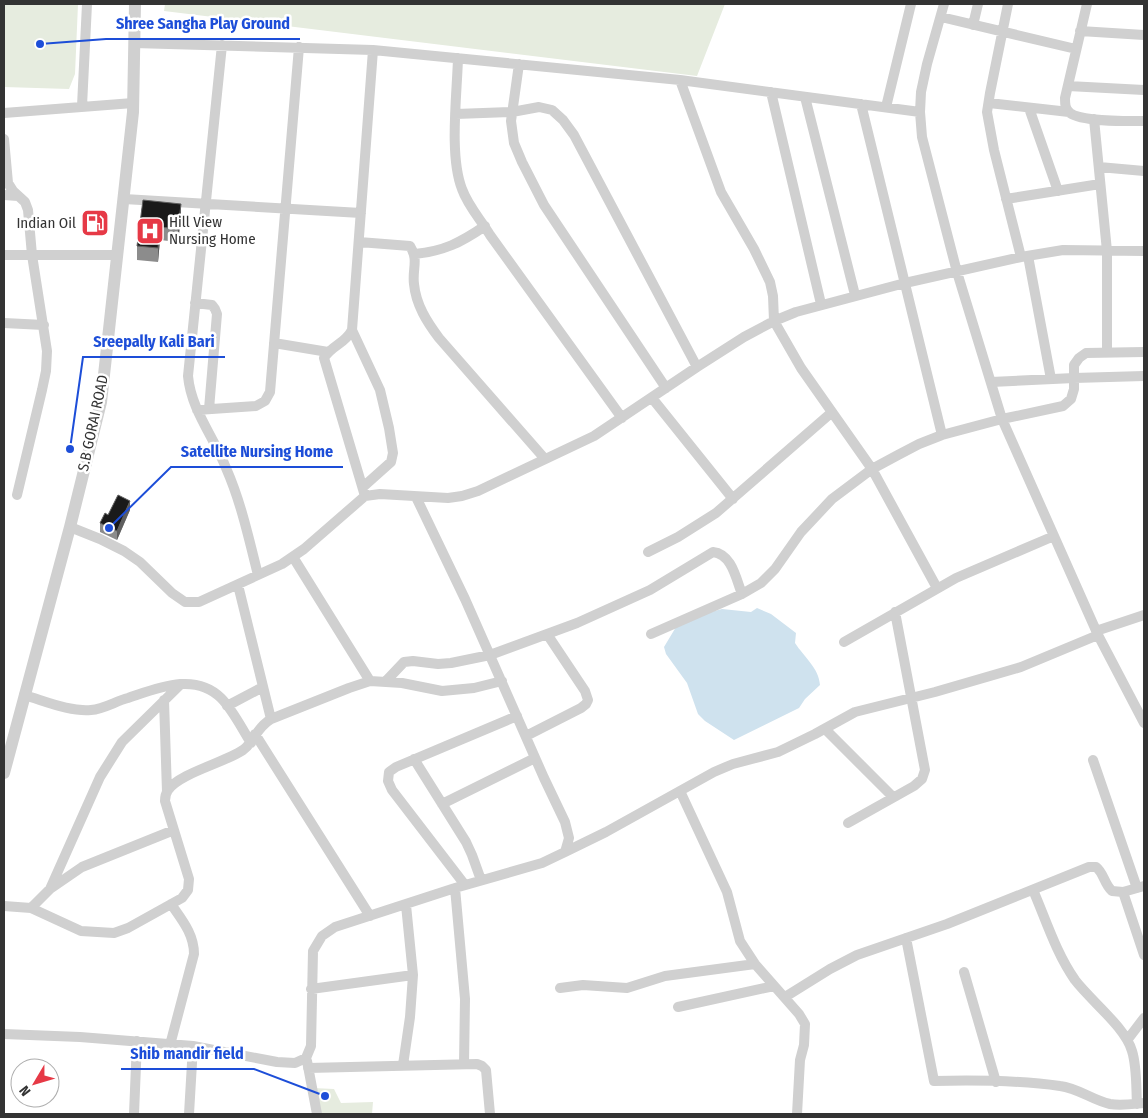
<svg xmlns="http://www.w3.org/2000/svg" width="1148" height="1118" font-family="'Fira Sans Condensed',sans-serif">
  <rect width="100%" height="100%" fill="#fff"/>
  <path fill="#e6ecdf" d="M4,4H78L75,74L69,89L4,87Z
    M165,4H725L697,76L164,11Z
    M313,1088L334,1089L341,1103L373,1102L372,1114H313Z"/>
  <path fill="#cfe2ee" d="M757,608L771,614L796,633L795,643C804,657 819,668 820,685L805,699L799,708L734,740L705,721L698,714L687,683L666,654L664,647L676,627L707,613L722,609L751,612Z"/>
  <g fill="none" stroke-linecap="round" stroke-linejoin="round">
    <path stroke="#d0d0d0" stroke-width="10" d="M944,4L927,64L921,92L920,112L922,137L957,272L1002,419L1098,635L1144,723
      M1008,4L990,93L987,112L994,150L1021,257
      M1087,4L1065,98C1065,104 1065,109 1070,113C1082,122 1128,121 1144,121
      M941,17L1076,49
      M973,25L978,4
      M1080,31L1144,35
      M134,43L373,50L680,80L920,112
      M222,45L188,376C191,410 214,437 226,468C241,502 249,539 258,575
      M458,58C457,95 449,156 462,189C468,206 481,220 490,235L622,418
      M519,64L511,121L514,143L522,162L544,205L666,388
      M680,80L721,192L754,249L770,282L773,296L774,321L801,368L872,469L937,588
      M1068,86L1144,90
      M771,92L821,304
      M805,97L855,295
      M989,103L1069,112
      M861,104L942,435
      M82,106L87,4
      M886,107L911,4
      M1029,108L1058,191
      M4,113L133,103
      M456,114L512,112L539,107L552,110L563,120L574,135L697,367
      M1094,119L1107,251V352
      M4,139L8,183L13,191L25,202L28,210L32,255L47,351L46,371L42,390L17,495
      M1099,167L1144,171
      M4,195L18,196
      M124,199L361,213
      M1006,199L1100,184
      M359,242L410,246C419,260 412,269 414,284C416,305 427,322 439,338L545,459
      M415,254C444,251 460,243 485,226
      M4,255H117
      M1028,256L1051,379
      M195,303L212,305L215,309L217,314L209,409
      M4,323L44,325
      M352,330L380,390L389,428L393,453L391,462L363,487
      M274,343L328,352
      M991,382L1074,378L1144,376
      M652,398L733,499
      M197,410L256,406L265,401L270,392L299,47
      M365,496L324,358C332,345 345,344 352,330L373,50
      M70,527L100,539L124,551L140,562L172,593L185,602H199L282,564L304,549L365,496L380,494L448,498L462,496L478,491L594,436L697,367L744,337L774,321L796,312L905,283L1021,257L1063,250L1144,251
      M648,552L678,537L716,513L831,413
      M293,557L370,681
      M238,585L271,719
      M1096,631L1144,615
      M651,634L742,594L761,583L775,569L801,532L832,499L872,469L898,455L919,444L942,435L1002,419L1063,406L1071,399L1074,389V365L1079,358L1086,353L1144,352
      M844,642L956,578L1054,536
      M386,681L404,662L413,661L438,664L451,663L490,655L577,623L650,590L713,552C732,554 736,579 742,594
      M24,695C45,701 70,712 91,710C104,709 116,701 128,698C158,688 195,672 221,698C233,710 242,729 251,743
      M164,700L167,792
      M227,706L263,687
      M825,729L893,797
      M255,734L370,916
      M526,736L581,708L586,704L588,700L585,691L547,634
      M414,759L466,842L472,855L481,880
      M1093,760L1137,888
      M680,791L727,892L740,941L755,964L799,1014L805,1024L804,1045L800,1060L797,1114
      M442,804L535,758
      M848,823L914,786L922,779L925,770L895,612
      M565,852L606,832L714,772L733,764L778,752L815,734L855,712L935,692L1021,667L1098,635
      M465,885L392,790L388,781L389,772L396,767L517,716
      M455,888L465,999L464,1064
      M50,889L100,777L122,742L181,684
      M1033,890C1046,920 1056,953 1075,980C1091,1001 1125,1027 1132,1051C1137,1067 1136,1087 1137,1104
      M1123,892L1144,955
      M4,906L31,908L81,931L114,933L128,928L182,898L188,890L189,879L165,801C165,797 166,793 168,790C180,773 224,763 243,750C255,741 255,729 271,719L349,688L370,681L402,683L442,691L474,688L502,681
      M31,908L50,889L82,867L174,830
      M906,938L934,1081C975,1080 1018,1080 1060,1086C1078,1088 1092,1100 1110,1104C1121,1106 1133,1104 1144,1103
      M964,972L996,1082
      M560,988L583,985L627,988L665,976L755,964
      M311,989L413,975
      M785,997L830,969L857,955L947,924L1089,867H1096C1104,873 1104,884 1112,891L1123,892L1144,886
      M678,1007L774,986
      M4,1034L80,1037L193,1046L277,1062L295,1063L306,1058L311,1046L313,951L322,936L335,927L455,888L542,863L565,852L569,838L565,822L544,778L465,599L416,497
      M1128,1039L1144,1018
      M170,1045L194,954C194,934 182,920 171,904
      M307,1061L317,1114
      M403,1065L410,1017L413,975L406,905
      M308,1068L477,1064L482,1066L486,1070L490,1114
      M134,1114L137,1041
      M189,1114L193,1046"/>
    <path stroke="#d0d0d0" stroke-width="12" d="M4,773L70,527L101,402L133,112L135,4"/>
  </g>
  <path fill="#8c8c8c" d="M143,200L181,217L178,242L160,240L158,262L137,260V246Z
    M130,510L117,540L100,532V523L108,515Z"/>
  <path fill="#5f5f5f" d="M181,204V217L178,242V229Z
    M160,227V240L158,262V248Z
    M130,501V510L117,540V531Z"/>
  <path fill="#1a1a1a" stroke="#5f5f5f" d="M143,200L181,204L178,229L160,227L158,248L137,246Z
    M118,495L130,501L117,531L100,523L105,513L108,515Z"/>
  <defs>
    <symbol id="fuel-square" viewBox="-11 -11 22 22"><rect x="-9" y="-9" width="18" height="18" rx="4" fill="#e63946" stroke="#fff"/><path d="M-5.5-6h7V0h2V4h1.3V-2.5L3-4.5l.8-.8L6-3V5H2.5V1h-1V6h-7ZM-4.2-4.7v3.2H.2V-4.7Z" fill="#fff"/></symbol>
    <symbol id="hospital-square" viewBox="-11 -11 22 22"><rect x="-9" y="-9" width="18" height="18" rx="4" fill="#e63946" stroke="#fff"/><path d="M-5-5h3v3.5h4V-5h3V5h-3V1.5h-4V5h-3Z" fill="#fff"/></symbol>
  </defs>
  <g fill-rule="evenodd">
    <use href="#fuel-square" x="79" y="207" width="32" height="32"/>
    <use href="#hospital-square" x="134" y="215" width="32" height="32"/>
  </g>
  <g text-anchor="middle" stroke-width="5" stroke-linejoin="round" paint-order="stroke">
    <g font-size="15" fill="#333" stroke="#fff" text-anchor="start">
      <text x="169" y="227">Hill View<tspan x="169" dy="17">Nursing Home</tspan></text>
      <text x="76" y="228" text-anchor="end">Indian Oil</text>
    </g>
    <g font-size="15" fill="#333" stroke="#fff">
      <text transform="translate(93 423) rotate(-78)" y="5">S.B GORAI ROAD</text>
    </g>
  </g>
  <path fill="none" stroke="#1d4ed8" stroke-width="2" d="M40 44L106 39H300M70 449L83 357H225M109 528L171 467H343M325 1096L254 1069H121"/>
  <g fill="#1d4ed8" stroke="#fff" stroke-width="2">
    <circle cx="40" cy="44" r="5"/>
    <circle cx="70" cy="449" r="5"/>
    <circle cx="109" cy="528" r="5"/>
    <circle cx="325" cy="1096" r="5"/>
  </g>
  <g font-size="16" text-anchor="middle" font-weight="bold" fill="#1d4ed8" stroke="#fff" stroke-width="5" stroke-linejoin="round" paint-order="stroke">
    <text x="203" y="29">Shree Sangha Play Ground</text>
    <text x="154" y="347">Sreepally Kali Bari</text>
    <text x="257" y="457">Satellite Nursing Home</text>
    <text x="187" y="1059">Shib mandir field</text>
  </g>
  <rect width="1148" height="1118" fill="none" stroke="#333333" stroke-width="10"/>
  <g transform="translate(35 1083) rotate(232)"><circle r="24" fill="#ffffff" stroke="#adadad"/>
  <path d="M0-4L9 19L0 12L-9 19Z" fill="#e63946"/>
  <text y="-8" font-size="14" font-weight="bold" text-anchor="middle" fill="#333333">N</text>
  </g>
</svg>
